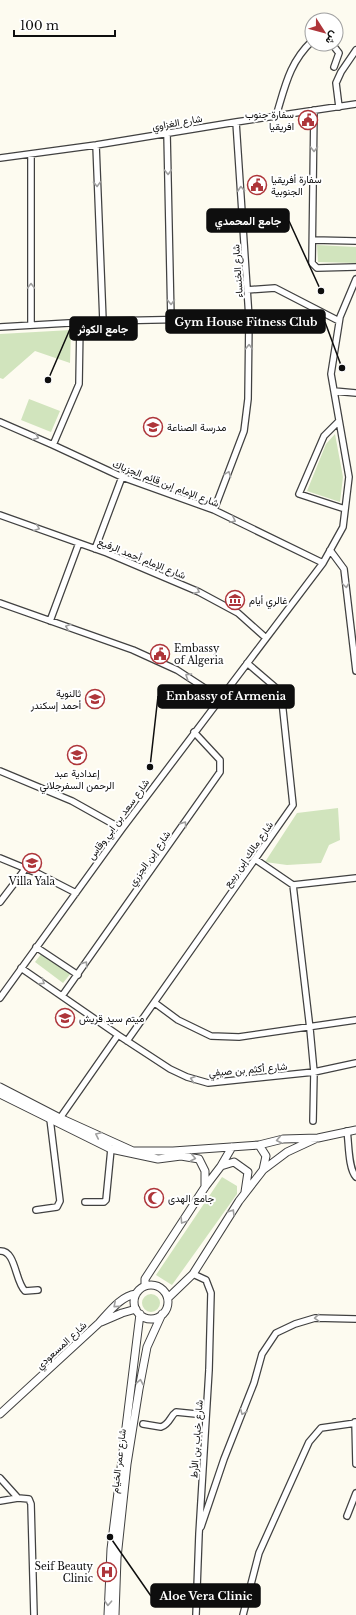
<svg xmlns="http://www.w3.org/2000/svg" width="356" height="1615" font-family="'Libre Baskerville',Vazirmatn,serif">
  <rect width="100%" height="100%" fill="#fdfbf0"/>
  <path fill="#d1e4bd" d="M317,245L356,247V263L318,262Z
    M71,330L70,363L35,351L3,379L0,378V334Z
    M29,399L60,411L51,432L21,420Z
    M335,434L343,477L340,502L307,491L326,444Z
    M338,808L340,840L329,845L321,863L287,865L265,862L297,813Z
    M42,953L71,973L63,983L35,962Z
    M222,1177L237,1186V1194L172,1285L156,1275Z
    M142 1303a9 9 0 1 1 18 0a9 9 0 1 1-18 0Z"/>
  <g fill="none" stroke-linecap="round" stroke-linejoin="round">
    <defs>
      <path id="minor" d="M332,44L339,53L334,67
        M339,107L336,83L341,72L356,50
        M314,110L312,263L317,268L356,267
        M276,116C285,87 289,63 312,41
        M167,133L171,320
        M96,145L103,321
        M31,154V325
        M0,158L96,145L236,122L356,104
        M313,240L356,241
        M247,290L275,288L339,321
        M0,327L103,321L249,318
        M334,391L356,393
        M339,421L324,436L299,494L345,509
        M0,422L53,445L122,477L214,510L323,563
        M53,445L79,384L80,323
        M214,510L244,431L248,399L249,318L236,122
        M0,515L107,553L199,592L238,613L266,638
        M95,549L122,477
        M330,550L344,569L356,671
        M0,603L133,650L177,670L220,698
        M50,621L79,543
        M0,771L72,801L122,829
        M0,858L39,874L76,893
        M255,859L293,885L356,878
        M293,885L310,1029L314,1072L313,1121
        M0,902L26,868
        M36,947L78,975
        M21,968L118,1035L170,1069L187,1077L208,1083L314,1072L356,1063
        M62,996L220,772V760L194,732
        M0,998L122,829L323,563L343,527L349,477L331,374L340,317L356,279
        M155,1003L178,1020L211,1036L239,1037L356,1020
        M127,1041L293,805L282,701L275,687L247,663
        M60,1118L118,1035
        M347,1131C349,1143 348,1168 356,1177
        M85,1202H104L106,1200L111,1149
        M36,1210L57,1207L60,1201L50,1119
        M0,1251C16,1250 15,1282 25,1291L38,1290
        M193,1274L206,1280L211,1293L209,1370L199,1534L196,1615
        M355,1422L356,1464
        M143,1424L161,1427C170,1424 170,1416 176,1412L206,1415
        M0,1478L18,1498
        M0,1501L18,1498L29,1499L31,1504L34,1615
        M347,1516L356,1493
        M201,1527L224,1459L254,1383L262,1354L276,1333L295,1324L315,1318L356,1319
        M243,1615L259,1553L309,1442L321,1428L356,1423"/>
      <path id="tertiary" d="M0,1087L60,1118L133,1151H173L259,1145L283,1139L318,1138L356,1130
        M0,1094L111,1149L158,1159L181,1156L199,1159L205,1171V1187
        M259,1145L266,1156L263,1170
        M221,1166L234,1162L248,1172L245,1192
        M134 1302a17 17 0 1 1 34 0a17 17 0 1 1-34 0Z
        M145,1286V1279L205,1187L221,1166L232,1147
        M168,1298L193,1274L239,1201L263,1170L287,1152L315,1139
        M101,1322L122,1313L136,1309
        M0,1414L99,1323C110,1311 121,1296 136,1294
        M108,1615L111,1549L140,1314
        M115,1615L117,1558L127,1464L139,1389L147,1347L162,1314"/>
    </defs>
    <use href="#minor" stroke="#414141" stroke-width="8"/>
    <use href="#tertiary" stroke="#414141" stroke-width="9"/>
    <use href="#minor" stroke="#fff" stroke-width="5.5"/>
    <use href="#tertiary" stroke="#fff" stroke-width="7"/>
  </g>
  <defs><path id="oneway-chevron" d="M-2-3.5L2.5 0L-2 3.5" fill="none" stroke-width="1.6" stroke-linecap="round" stroke-linejoin="round"/></defs>
  <g stroke="#9f9f9f">
    <use href="#oneway-chevron" transform="translate(314 149) rotate(90)"/>
    <use href="#oneway-chevron" transform="translate(168 172) rotate(89)"/>
    <use href="#oneway-chevron" transform="translate(97 184) rotate(88)"/>
    <use href="#oneway-chevron" transform="translate(241 189) rotate(-94)"/>
    <use href="#oneway-chevron" transform="translate(31 286) rotate(-90)"/>
    <use href="#oneway-chevron" transform="translate(171 302) rotate(89)"/>
    <use href="#oneway-chevron" transform="translate(249 347) rotate(-89)"/>
    <use href="#oneway-chevron" transform="translate(36 437) rotate(23)"/>
    <use href="#oneway-chevron" transform="translate(228 474) rotate(-69)"/>
    <use href="#oneway-chevron" transform="translate(233 520) rotate(26)"/>
    <use href="#oneway-chevron" transform="translate(37 528) rotate(20)"/>
    <use href="#oneway-chevron" transform="translate(346 585) rotate(83)"/>
    <use href="#oneway-chevron" transform="translate(197 591) rotate(25)"/>
    <use href="#oneway-chevron" transform="translate(68 627) rotate(-161)"/>
    <use href="#oneway-chevron" transform="translate(188 676) rotate(-147)"/>
    <use href="#oneway-chevron" transform="translate(184 824) rotate(-55)"/>
    <use href="#oneway-chevron" transform="translate(85 964) rotate(-55)"/>
    <use href="#oneway-chevron" transform="translate(42 982) rotate(34)"/>
    <use href="#oneway-chevron" transform="translate(193 1079) rotate(-163)"/>
    <use href="#oneway-chevron" transform="translate(98 1135) rotate(-155)"/>
    <use href="#oneway-chevron" transform="translate(279 1140) rotate(169)"/>
    <use href="#oneway-chevron" transform="translate(193 1158) rotate(11)"/>
    <use href="#oneway-chevron" transform="translate(232 1212) rotate(-58)"/>
    <use href="#oneway-chevron" transform="translate(183 1221) rotate(123)"/>
    <use href="#oneway-chevron" transform="translate(116 1305) rotate(139)"/>
    <use href="#oneway-chevron" transform="translate(317 1318) rotate(176)"/>
    <use href="#oneway-chevron" transform="translate(140 1382) rotate(-79)"/>
    <use href="#oneway-chevron" transform="translate(243 1412) rotate(112)"/>
    <use href="#oneway-chevron" transform="translate(108 1603) rotate(93)"/>
  </g>
  <defs>
    <symbol id="civic-ring" viewBox="-11 -11 22 22"><circle r="9.5" fill="#fff" stroke="#ae353a" stroke-width="1.5"/><path d="M-.6-6.5H3V-4.5H.6V-3L4-1V1h2V6H-6V1h2V-1L-.6-3ZM-1.2 2.5V6h2.4V2.5Z" fill="#ae353a"/></symbol>
    <symbol id="school-ring" viewBox="-11 -11 22 22"><circle r="9.5" fill="#fff" stroke="#ae353a" stroke-width="1.5"/><path d="M0-5L7-2L0 1L-7-2ZM-4 1L0 2.5L4 1V4Q0 6-4 4Z" fill="#ae353a"/></symbol>
    <symbol id="museum-ring" viewBox="-11 -11 22 22"><circle r="9.5" fill="#fff" stroke="#ae353a" stroke-width="1.5"/><path d="M0-6L6-3V-2H-6V-3ZM-5-1h2V3h-2ZM-1-1h2V3h-2ZM3-1h2V3H3ZM-6 4H6V6H-6Z" fill="#ae353a"/></symbol>
    <symbol id="mosque-ring" viewBox="-11 -11 22 22"><circle r="9.5" fill="#fff" stroke="#ae353a" stroke-width="1.5"/><path d="M3.5-4.9A6 6 0 1 0 3.5 4.9A5 5 0 1 1 3.5-4.9Z" fill="#ae353a"/></symbol>
    <symbol id="hospital-ring" viewBox="-11 -11 22 22"><circle r="9.5" fill="#fff" stroke="#ae353a" stroke-width="1.5"/><path d="M-5-5h3v3.5h4V-5h3V5h-3V1.5h-4V5h-3Z" fill="#ae353a"/></symbol>
  </defs>
  <g fill-rule="evenodd">
    <use href="#civic-ring" x="297" y="109" width="22" height="22"/>
    <use href="#civic-ring" x="246" y="174" width="22" height="22"/>
    <use href="#school-ring" x="142" y="416" width="22" height="22"/>
    <use href="#museum-ring" x="224" y="589" width="22" height="22"/>
    <use href="#civic-ring" x="149" y="643" width="22" height="22"/>
    <use href="#school-ring" x="84" y="688" width="22" height="22"/>
    <use href="#school-ring" x="66" y="744" width="22" height="22"/>
    <use href="#school-ring" x="21" y="852" width="22" height="22"/>
    <use href="#school-ring" x="54" y="1007" width="22" height="22"/>
    <use href="#mosque-ring" x="143" y="1187" width="22" height="22"/>
    <use href="#hospital-ring" x="96" y="1561" width="22" height="22"/>
  </g>
  <g text-anchor="middle" stroke-width="4" stroke-linejoin="round" paint-order="stroke">
    <g font-size="10" fill="#0e0e0e" stroke="#fff" text-anchor="start">
      <text x="294" y="118" text-anchor="end">سفارة جنوب<tspan x="294" dy="12">افريقيا</tspan></text>
      <text x="271" y="183">سفارة أفريقيا<tspan x="271" dy="12">الجنوبية</tspan></text>
      <text x="167" y="431">مدرسة الصناعة</text>
      <text x="249" y="604">غالري أيام</text>
      <text x="174" y="652">Embassy<tspan x="174" dy="12">of Algeria</tspan></text>
      <text x="81" y="697" text-anchor="end">ثالنوية<tspan x="81" dy="12">أحمد إسكندر</tspan></text>
      <text x="77" y="777" text-anchor="middle">إعدادية عبد<tspan x="77" dy="12">الرحمن السفرجلاني</tspan></text>
      <text x="32" y="885" text-anchor="middle">Villa Yala</text>
      <text x="79" y="1022">ميتم سيد قريش</text>
      <text x="168" y="1202">جامع الهدى</text>
      <text x="93" y="1570" text-anchor="end">Seif Beauty<tspan x="93" dy="12">Clinic</tspan></text>
    </g>
    <g font-size="10" fill="#0e0e0e" stroke="#fff">
      <text transform="translate(177 122) rotate(-10)" y="4">شارع الغزاوي</text>
      <text transform="translate(237 271) rotate(-94)" y="4">شارع الخنساء</text>
      <text transform="translate(166 483) rotate(21)" y="4">شارع الإمام إبن قائم الجزياك</text>
      <text transform="translate(142 558) rotate(22)" y="4">شارع الإمام أحمد الرفيع</text>
      <text transform="translate(118 819) rotate(-54)" y="4">شارع سعد بن ابي وقاس</text>
      <text transform="translate(248 854) rotate(-55)" y="4">شارع مالك إبن ربيع</text>
      <text transform="translate(149 858) rotate(-55)" y="4">شارع إبن الجزري</text>
      <text transform="translate(248 1069) rotate(-5)" y="4">شارع أكثم بن صيفي</text>
      <text transform="translate(61 1345) rotate(-43)" y="4">شارع المسعودي</text>
      <text transform="translate(196 1439) rotate(-86)" y="4">شارع خباب بن الأرط</text>
      <text transform="translate(118 1461) rotate(-83)" y="4">شارع عمر الخيام</text>
    </g>
  </g>
  <path fill="none" stroke="#0e0e0e" stroke-width="1.5" d="M321 291L289 221M342 368L325 322M48 380L70 329M150 767L158 696M110 1537L151 1596"/>
  <g fill="#0e0e0e" stroke="#fff" stroke-width="1.5">
    <circle cx="321" cy="291" r="4"/>
    <circle cx="342" cy="368" r="4"/>
    <circle cx="48" cy="380" r="4"/>
    <circle cx="150" cy="767" r="4"/>
    <circle cx="110" cy="1537" r="4"/>
  </g>
  <g fill="#0e0e0e" stroke="#0e0e0e" stroke-width="1.5">
    <rect x="207" y="209" width="82" height="23" rx="4"/>
    <rect x="166" y="310" width="159" height="23" rx="4"/>
    <rect x="70" y="317" width="67" height="23" rx="4"/>
    <rect x="158" y="685" width="136" height="23" rx="4"/>
    <rect x="151" y="1584" width="109" height="23" rx="4"/>
  </g>
  <g font-size="11" text-anchor="middle" font-weight="bold" fill="#fff">
    <text x="248" y="225">جامع المحمدي</text>
    <text x="246" y="326">Gym House Fitness Club</text>
    <text x="103" y="333">جامع الكوثر</text>
    <text x="226" y="700">Embassy of Armenia</text>
    <text x="206" y="1600">Aloe Vera Clinic</text>
  </g>
  <g transform="translate(324 32) rotate(126)"><circle r="19" fill="#ffffff" stroke="#9f9f9f"/>
  <path d="M0-3L7 15L0 10L-7 15Z" fill="#ae353a"/>
  <text y="-6" font-size="11" font-weight="bold" text-anchor="middle" fill="#0e0e0e">ش</text>
  </g>
  <path d="M14 30v6h101v-6" fill="none" stroke="#0e0e0e" stroke-width="2"/>
  <text x="20" y="30" font-size="12" fill="#0e0e0e" stroke="#ffffff" stroke-width="3" paint-order="stroke">100 m</text>
</svg>
